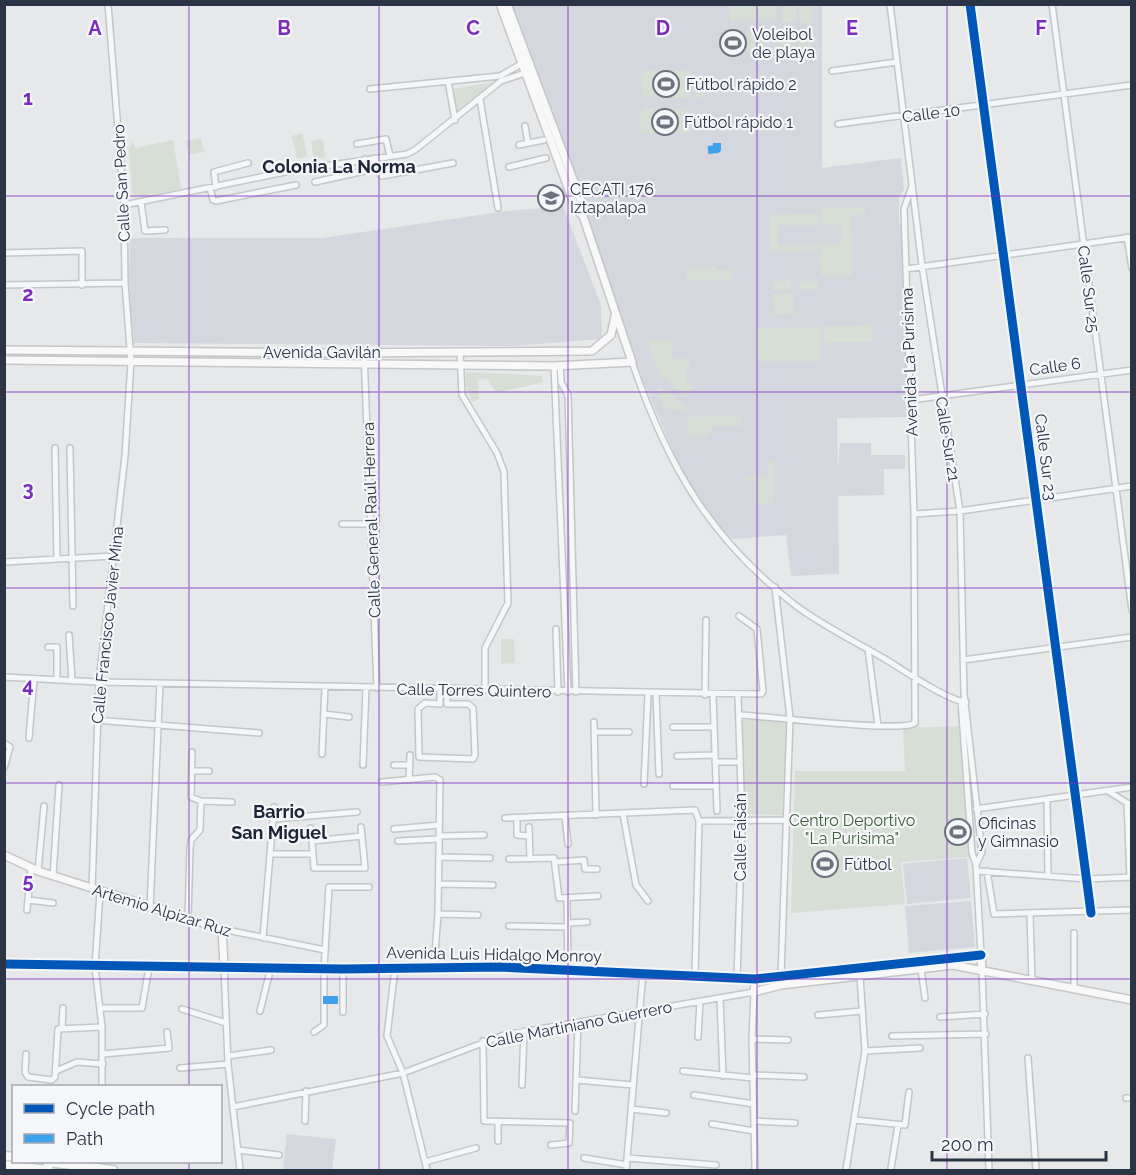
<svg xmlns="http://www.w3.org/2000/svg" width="1136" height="1175" font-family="Raleway,sans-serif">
  <rect width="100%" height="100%" fill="#e6e8ea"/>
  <path fill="#d4d7dd" d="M512,5H822V168L901,158L904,190L899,196V223L903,226L906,417L837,418L838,470L840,443H871V455H905V469H884V495L838,496L839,574L791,576L786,535L732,539L716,523L683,474L643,381L566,152Z
    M563,206L601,305L602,339L512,346L134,343L129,285L130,238H322L507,211Z
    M967,858L971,898L907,904L903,864Z
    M971,901L975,947L909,953L905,906Z
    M287,1134L336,1139L332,1170H283Z"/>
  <path fill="#d6ded6" d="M729,5H776V21H730Z
    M782,5H796L797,22L782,23Z
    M799,5H812V23H799Z
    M811,29L812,56H799V30Z
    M764,30L765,54H748L747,31Z
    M794,30L795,56L782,57L781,31Z
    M724,31H741L742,54L725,55Z
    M646,70L689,71L692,74L690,98L643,96L640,75Z
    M698,79L702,80L706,93L702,100L696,96L695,82Z
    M494,82L456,112L452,89Z
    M645,108L688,109L690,111V133L641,134L639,113Z
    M302,133L308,156L297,159L292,136Z
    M201,138L204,152L189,155L186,141Z
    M323,139L325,157L314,159L311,141Z
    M173,140L181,189L141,196L132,193L129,148L133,141L135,148Z
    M821,208H865V215H851L852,277H821L820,244L842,243L841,224L821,225Z
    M818,214V225H778V245H818V251L770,252V215Z
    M687,267H716L717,270H732V279L687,280Z
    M773,281H791V289L773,290Z
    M800,281H818V289H800Z
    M793,293L794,314L774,315L773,294Z
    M872,325L873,342L824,343V326Z
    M820,327L821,361H757L756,328Z
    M646,340H672V359H690V366L686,367L687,383H692L691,392H687L684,396L660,373Z
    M5,353L127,355V358L5,356Z
    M466,372L542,376L543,382L496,393L487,378L478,380L479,399L472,402L466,386Z
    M660,387L691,410V412L664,408L657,389Z
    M742,416V426H712V433L706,434V437H688V417Z
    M768,461H774V503L754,504V480H745V477H768Z
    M501,639H514L515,663L501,664Z
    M742,720H786L785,815L741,814Z
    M960,726L969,857L901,862L905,904L791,913L795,771H905L903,728Z"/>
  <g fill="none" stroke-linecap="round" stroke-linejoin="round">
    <defs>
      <path id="street" d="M890,4L922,266L960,511L964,694L982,852L976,865
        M970,4L1091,913
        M1052,4L1132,610
        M832,71L897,62
        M448,81L455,120
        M370,89L500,76L523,63
        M480,99L498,208
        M838,124L1132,85
        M525,126L528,143
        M357,144L386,139L390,156
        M519,145L544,140
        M374,158L376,171L382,176L453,163
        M509,167L546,158
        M315,182L365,171V159
        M216,187L214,172L248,163
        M210,188L213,200L216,201L296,185
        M141,202L145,231L165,230
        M124,205L290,171L407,154L415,150L501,81L528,72
        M1127,237L1132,268
        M4,253L82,251V285
        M906,269L1132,237
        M4,285L125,283
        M364,352L377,688
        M460,352L462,395L497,453L504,472L508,603L485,648V690
        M632,362C667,464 708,537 795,605C823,626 856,642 885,659C903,670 948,701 966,702
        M554,366L568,692
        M560,366L561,382L568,395L576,692
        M911,400L1132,370
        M55,448L57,559
        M70,448L73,606
        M914,514L960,511L1132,486
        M342,524H372
        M4,562L113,556
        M775,587L790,718L781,976
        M556,629L558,692
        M69,635L72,681
        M48,647H57V680
        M868,649L878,726
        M963,660L1132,637
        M4,677L99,682L761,694L763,691L757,629L739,616
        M440,689V704L425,703L418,709L419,757L473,759L475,755L473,708L468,704H447V689
        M656,694L659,774
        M705,695L706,620
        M713,695L717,811
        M961,701L972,853L976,865L981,955
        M324,714L349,717
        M740,715C766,716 902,733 915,723L914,514L904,209L912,186
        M96,720L259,733
        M594,722L596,815
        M673,727H714
        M594,732H629
        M29,738L34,679
        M4,743L10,747L4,768
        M192,752L191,797L201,801L232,802
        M322,754L325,687
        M677,756L715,755
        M715,762H740
        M363,765L366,688
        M394,765H409
        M192,771H209
        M409,780L410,755
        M382,782L435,777L440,780L438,914L434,967
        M644,784L648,694
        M673,786H716
        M1108,791L1132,806
        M1047,800L1048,876
        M1127,803L1130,877
        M976,809L1132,787
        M623,814L636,885L648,901
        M565,816L568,844
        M505,818L695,810L699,821L695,975
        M517,818V835L529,836
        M274,819L357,812
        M699,821L787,820
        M529,827L530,859
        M311,828L314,868H365L361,827
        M394,829L439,825
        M439,836L484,835
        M312,841L362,836
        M398,841L439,839
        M271,854H313
        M439,857L490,858
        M509,859L554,858L559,898L598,896
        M555,862L584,860L585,869H597
        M38,871L44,806
        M977,871L1087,879L1132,877
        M987,871L994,914L1132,910
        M53,876L59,785
        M439,884L493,885
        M92,889L99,682L125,456L131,361L125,283L124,205L108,4
        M100,892L95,967L102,1027V1086
        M567,898L568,969
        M28,900L53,903
        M150,908L160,683
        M27,910L31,868
        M438,914L478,915
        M1030,915L1032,981
        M188,919L190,848L191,840L200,830L201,801
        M568,923L587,922
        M509,926L568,927
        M222,929L325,950
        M1074,933V988
        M263,938L274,807
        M224,966L228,1064L240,1170
        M395,968L387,1036L403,1073L427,1170
        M343,969V1012
        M921,969L925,998
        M982,970L989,1170
        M737,979L742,821L738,695
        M720,998L723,1076
        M100,1008H142L149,967
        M182,1009L226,1023
        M260,1011L271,967
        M818,1015L862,1011
        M940,1017L985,1014
        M62,1028L63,1008
        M314,1032L324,1025V968L329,887H369
        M892,1036L986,1034
        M698,1037L700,1001
        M752,1039L788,1040
        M483,1041L484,1121L570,1123L569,1143L551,1145
        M865,1051L920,1048
        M26,1054L25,1072L28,1077L52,1080L55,1077L58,1029L102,1027
        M103,1054L169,1048L167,1032
        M228,1056L271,1050
        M1028,1058L1036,1170
        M180,1068L228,1064
        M56,1071L77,1062L103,1064
        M683,1071L753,1078
        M753,1075L804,1077
        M577,1080L633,1085
        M522,1085L524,1031
        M694,1095L754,1104
        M1126,1098H1132
        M233,1107L403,1073L504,1035L754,992L752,1039L755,1170
        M631,1109L666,1113
        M575,1111L578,1022
        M855,1120L905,1125L909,1092
        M305,1121L306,1091
        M754,1121L795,1123
        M712,1124L754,1131
        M498,1141V1121
        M238,1150L279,1155
        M584,1158L627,1165
        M627,1158L716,1165
        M425,1162L476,1148
        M891,1168L898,1125
        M626,1170L643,972
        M846,1170L865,1051L860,976"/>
      <path id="secondary" d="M500,4L576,209L583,216
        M4,350L330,353L592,351L611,335L615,316
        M4,360L554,366L632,362L583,216V206L507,4
        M4,855L38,871L222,929L224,966
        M4,964L343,969L500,967L755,979L981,955L982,970
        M755,979L754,992L781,985L953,965L1132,1000"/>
      <path id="primary" d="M4,1156L14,1157
        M47,1162L113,1170
        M4,1165L49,1170"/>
    </defs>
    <use href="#street" stroke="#c4c6c8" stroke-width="8"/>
    <use href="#secondary" stroke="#c4c6c8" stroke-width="10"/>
    <use href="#primary" stroke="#c2c5c8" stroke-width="11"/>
    <use href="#street" stroke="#f5f6f7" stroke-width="5"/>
    <use href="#secondary" stroke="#f8f8f8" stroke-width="7"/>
    <use href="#primary" stroke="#f8f8f8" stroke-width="8"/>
    <path stroke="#3ea3ec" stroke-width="8" stroke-dasharray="15 8" stroke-linecap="butt" d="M708,150L717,149V142H722
      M323,1000H343"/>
    <defs>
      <path id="cycleway" d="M970,4L1091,913
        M4,964L343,969L500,967L755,979L981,955"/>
    </defs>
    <use href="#cycleway" stroke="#f4f6f9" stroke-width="13"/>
    <use href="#cycleway" stroke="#0057b8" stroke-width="9"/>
  </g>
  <path fill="none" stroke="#7b2cbf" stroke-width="1.5" stroke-opacity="0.55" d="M189,4V1086M379,4V1170M568,4V1170M757,4V1170M947,4V1170M4,196H1132M4,392H1132M4,588H1132M4,783H1132M4,979H1132M189,1162V1170"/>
  <defs>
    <symbol id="stadium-ring" viewBox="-11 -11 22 22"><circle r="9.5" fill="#f4f6f9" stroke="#6c737f" stroke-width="1.5"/><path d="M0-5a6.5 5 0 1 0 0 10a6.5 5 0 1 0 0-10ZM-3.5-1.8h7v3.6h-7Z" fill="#6c737f"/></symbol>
    <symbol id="university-ring" viewBox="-11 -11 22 22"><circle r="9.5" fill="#f4f6f9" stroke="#6c737f" stroke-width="1.5"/><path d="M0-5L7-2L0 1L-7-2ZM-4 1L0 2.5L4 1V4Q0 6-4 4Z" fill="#6c737f"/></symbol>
  </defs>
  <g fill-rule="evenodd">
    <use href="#stadium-ring" x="718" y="28" width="30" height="30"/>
    <use href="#stadium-ring" x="651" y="69" width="30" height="30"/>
    <use href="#stadium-ring" x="650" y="107" width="30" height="30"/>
    <use href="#university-ring" x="536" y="183" width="30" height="30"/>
    <use href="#stadium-ring" x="943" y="817" width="30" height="30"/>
    <use href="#stadium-ring" x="810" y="849" width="30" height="30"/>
  </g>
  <g text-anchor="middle" stroke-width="4.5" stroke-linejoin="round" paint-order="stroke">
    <g font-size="16" fill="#2b3445" stroke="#f4f6f9" text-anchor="start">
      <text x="752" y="40">Voleibol<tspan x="752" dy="18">de playa</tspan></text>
      <text x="686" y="90">Fútbol rápido 2</text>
      <text x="684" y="128">Fútbol rápido 1</text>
      <text x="570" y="195">CECATI 176<tspan x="570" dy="18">Iztapalapa</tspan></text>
      <text x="978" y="829">Oficinas<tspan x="978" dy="18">y Gimnasio</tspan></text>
      <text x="844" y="870">Fútbol</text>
    </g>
    <g font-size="16" fill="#2b3445" stroke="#f4f6f9">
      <text transform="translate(931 113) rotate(-7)" y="6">Calle 10</text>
      <text transform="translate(121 183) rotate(-93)" y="6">Calle San Pedro</text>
      <text transform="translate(1089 289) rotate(83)" y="6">Calle Sur 25</text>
      <text x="322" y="358">Avenida Gavilán</text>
      <text transform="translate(909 362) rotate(-92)" y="6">Avenida La Purísima</text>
      <text transform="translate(1055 366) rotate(-8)" y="6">Calle 6</text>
      <text transform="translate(948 439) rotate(81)" y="6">Calle Sur 21</text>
      <text transform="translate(1046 457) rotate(83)" y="6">Calle Sur 23</text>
      <text transform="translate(371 520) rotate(-92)" y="6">Calle General Raúl Herrera</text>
      <text transform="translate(107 625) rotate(-84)" y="6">Calle Francisco Javier Mina</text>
      <text transform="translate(474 690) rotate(1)" y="6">Calle Torres Quintero</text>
      <text transform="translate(740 837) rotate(-90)" y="6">Calle Faisán</text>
      <text transform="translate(162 910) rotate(17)" y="6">Artemio Alpizar Ruz</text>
      <text transform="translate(494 954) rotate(1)" y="6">Avenida Luis Hidalgo Monroy</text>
      <text transform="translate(579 1024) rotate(-11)" y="6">Calle Martiniano Guerrero</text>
    </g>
    <g font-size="16" fill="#3f6138" stroke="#f4f6f9">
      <text x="852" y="826">Centro Deportivo<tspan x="852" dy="18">"La Purisima"</tspan></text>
    </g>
    <g font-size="18" font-weight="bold" fill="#1d2536" stroke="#f4f6f9">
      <text x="339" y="173">Colonia La Norma</text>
      <text x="279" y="818">Barrio<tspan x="279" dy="21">San Miguel</tspan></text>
    </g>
  </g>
  <g font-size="20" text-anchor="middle" font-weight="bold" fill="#7b2cbf" stroke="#f4f6f9" stroke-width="4.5" stroke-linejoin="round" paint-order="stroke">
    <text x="95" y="35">A</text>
    <text x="284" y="35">B</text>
    <text x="473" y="35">C</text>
    <text x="663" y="35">D</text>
    <text x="852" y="35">E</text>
    <text x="1041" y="35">F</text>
    <text x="28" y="105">1</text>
    <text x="28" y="301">2</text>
    <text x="28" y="496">3</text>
    <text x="28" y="692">4</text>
    <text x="28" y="888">5</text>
  </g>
  <rect width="1136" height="1175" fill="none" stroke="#2b3445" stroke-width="12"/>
  <rect x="12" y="1085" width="210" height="78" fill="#f4f6f9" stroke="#a4a8b1" stroke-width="1.5"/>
  <rect x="24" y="1104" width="30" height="9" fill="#0057b8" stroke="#a4a8b1" stroke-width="1.5"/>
  <text x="66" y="1115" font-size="18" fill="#2b3445">Cycle path</text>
  <rect x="24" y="1134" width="30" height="9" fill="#3ea3ec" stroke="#a4a8b1" stroke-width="1.5"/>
  <text x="66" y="1145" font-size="18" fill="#2b3445">Path</text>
  <path d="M932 1151v9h174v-9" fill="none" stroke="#2b3445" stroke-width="3"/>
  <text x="941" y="1151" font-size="18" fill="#2b3445" stroke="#f4f6f9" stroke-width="4.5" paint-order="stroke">200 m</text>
</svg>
